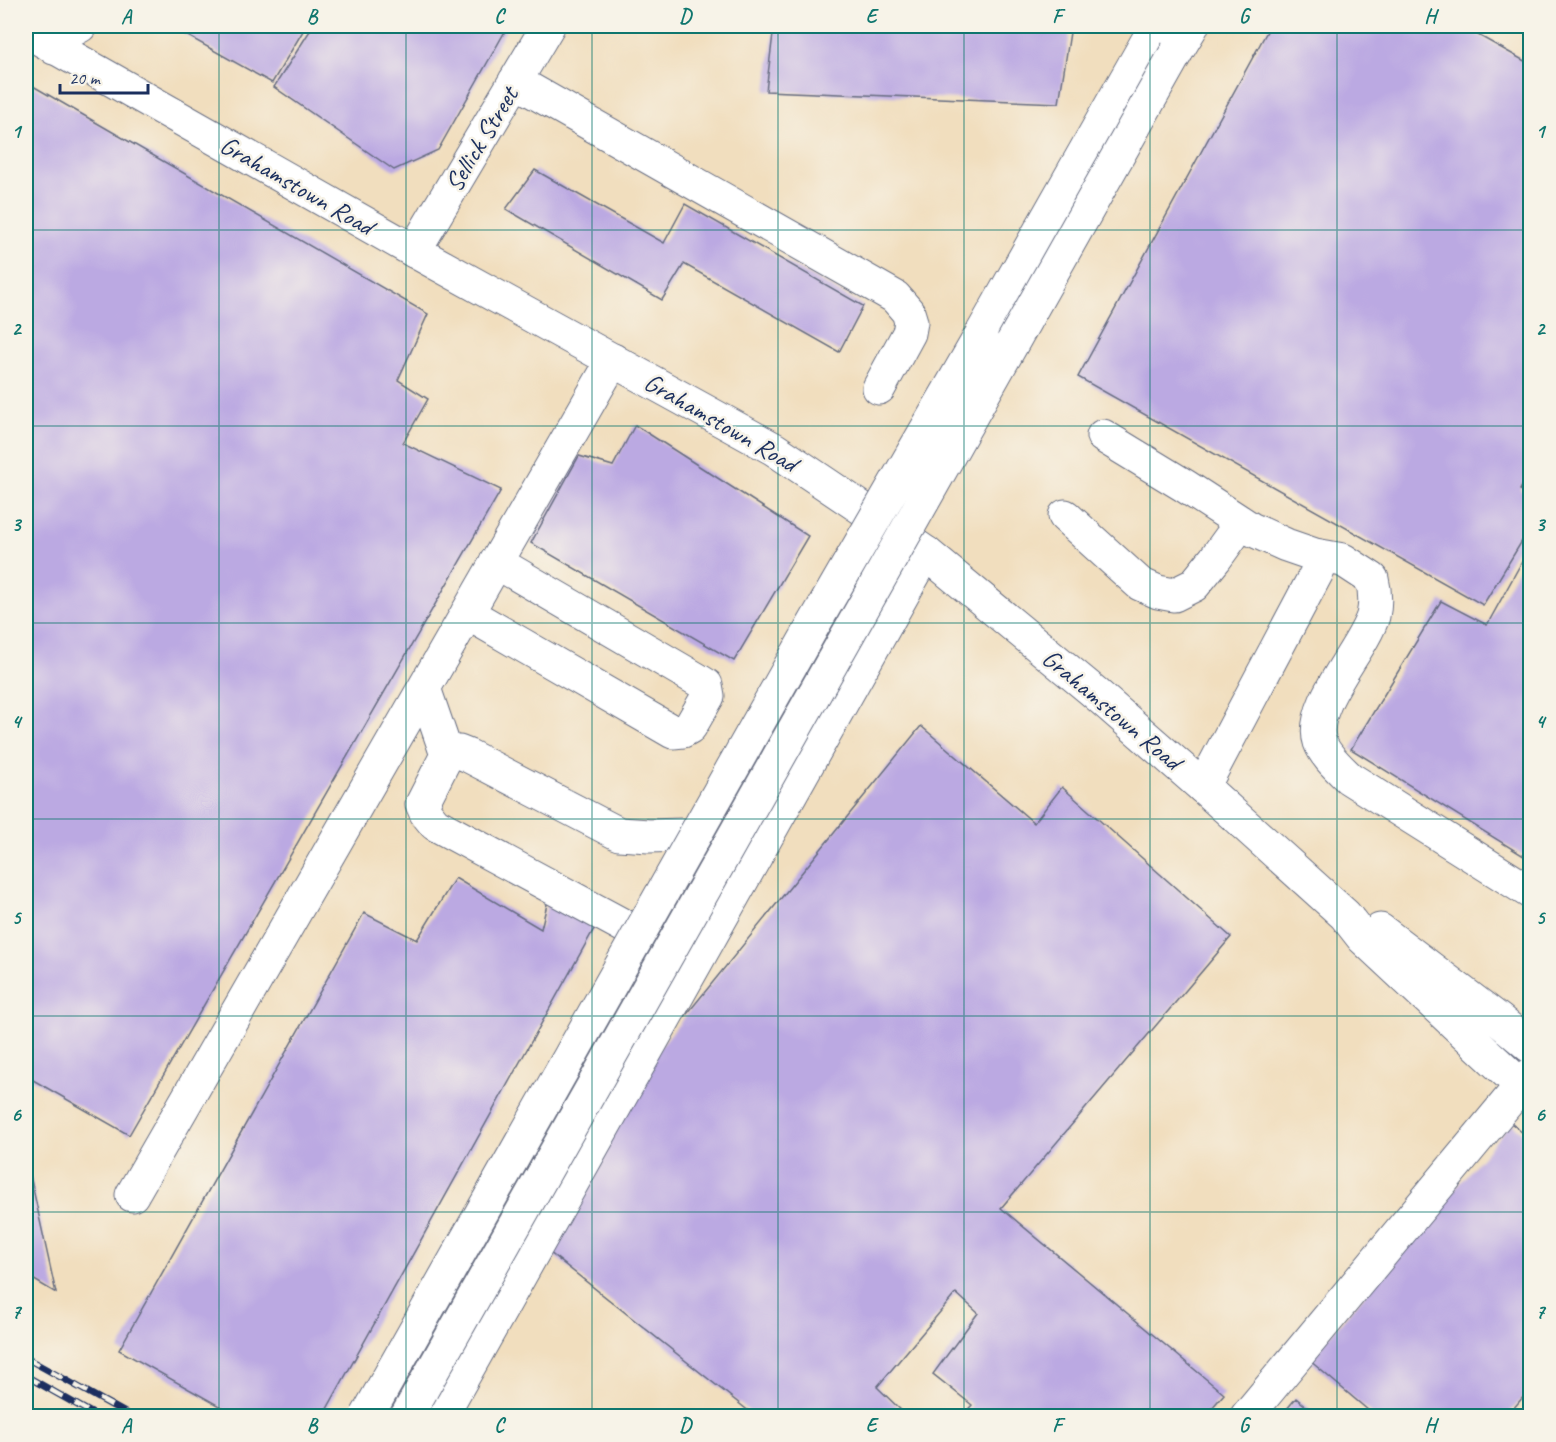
<svg xmlns="http://www.w3.org/2000/svg" width="1556" height="1442" font-family="Caveat,sans-serif">
  <rect width="100%" height="100%" fill="#f7f3e8"/>
  <filter id="ink" filterUnits="userSpaceOnUse"><feTurbulence type="fractalNoise" baseFrequency=".0167" numOctaves="2"/><feDisplacementMap in="SourceGraphic" scale="12" xChannelSelector="R" yChannelSelector="G"/><feConvolveMatrix kernelMatrix="1 2 1 2 8 2 1 2 1" color-interpolation-filters="sRGB"/></filter>
  <filter id="wash" filterUnits="userSpaceOnUse"><feTurbulence type="fractalNoise" baseFrequency=".008" numOctaves="4" result="noise"/><feDisplacementMap in="SourceGraphic" scale="24" xChannelSelector="R" yChannelSelector="G"/><feGaussianBlur stdDeviation="1.35" result="paint"/><feColorMatrix in="noise" values="0 0 0 0 0 0 0 0 0 0 0 0 0 0 0 0 0 1.4 0 .05"/><feComposite in="paint" operator="in"/></filter>
  <g filter="url(#wash)">
    <rect width="100%" height="100%" fill="#f1debe"/>
    <g id="blocks">
      <path fill="#bba9e2" d="M170,26H306L272,83Z
        M313,26H508L438,150L394,170L274,87Z
        M774,26H1071L1059,103L766,91Z
        M1270,26H1398L1405,30L1408,26H1462L1530,64V471L1520,490L1530,495V528L1483,605L1078,377Z
        M26,82L428,314L398,380L428,399L403,443L501,490L129,1135L26,1076Z
        M535,170L664,243L685,204L863,306L839,352L684,264L662,300L506,209Z
        M635,425L808,536L734,661L531,543L579,456L613,466Z
        M1530,547V860L1351,749L1441,601L1487,625Z
        M921,726L1034,823L1062,787L1231,937L1001,1208L1224,1394L1205,1416H962L972,1405L933,1374L978,1313L956,1293L877,1387L907,1416H755L544,1248L648,1062Z
        M455,878L541,929L548,900L595,927L323,1416H237L119,1350L364,913L417,940Z
        M1511,1123L1530,1139V1389L1507,1416H1375L1309,1360Z
        M26,1157L56,1293L26,1275Z
        M1296,1398L1318,1416H1281Z"/>
    </g>
  </g>
  <g filter="url(#ink)">
    <use href="#blocks" fill-opacity="0" stroke="#666c80" stroke-width="1.5"/>
    <g fill="none" stroke-linecap="round" stroke-linejoin="round">
      <defs>
        <path id="minor" d="M54,48L69,32L80,26
          M515,81L895,297L908,312L911,322L909,333L879,388
          M414,251L548,26
          M1103,436L1185,486L1251,529L1286,545L1315,555L1343,560L1372,579C1375,591 1376,603 1373,616C1362,651 1308,706 1320,742C1325,756 1339,768 1349,778L1530,892
          M1065,516L1140,584L1158,592L1174,595L1194,585L1215,559L1241,523
          M467,613L673,732L683,731L690,727L708,696L706,685L698,680L496,562
          M424,688L447,755
          M1203,787L1325,557
          M626,927L435,824L426,813L422,804L447,755L459,752L469,756L619,834L649,836L681,835
          M132,1195L613,360
          M441,1416L926,553
          M1247,1416L1530,1075"/>
        <path id="major" d="M26,31L414,251L774,449L866,511L926,553L1093,691L1203,787L1345,915L1363,938L1530,1094
          M1380,930L1499,1020L1530,1046"/>
        <path id="highway" d="M1177,51L1192,26
          M981,335L1156,26"/>
      </defs>
      <use href="#minor" stroke="#666c80" stroke-width="35"/>
      <use href="#major" stroke="#666c80" stroke-width="35"/>
      <use href="#highway" stroke="#666c80" stroke-width="35"/>
      <use href="#minor" stroke="#fff" stroke-width="33"/>
      <use href="#major" stroke="#fff" stroke-width="33"/>
      <use href="#highway" stroke="#fff" stroke-width="33"/>
      <defs>
        <path id="rail" d="M26,1358L131,1416
          M26,1376L97,1416"/>
      </defs>
      <use href="#rail" stroke="#1b2f5e" stroke-width="7"/>
      <use href="#rail" stroke="#f7f3e8" stroke-width="4.5" stroke-dasharray="14" stroke-linecap="butt"/>
      <defs>
        <path id="highway-bridge" d="M367,1416L814,624L981,335
          M407,1416L1177,51"/>
      </defs>
      <use href="#highway-bridge" stroke="#666c80" stroke-width="35" stroke-linecap="butt"/>
      <use href="#highway-bridge" stroke="#fff" stroke-width="33"/>
    </g>
  </g>
  <path fill="none" stroke="#0f766e" stroke-width="1.5" stroke-opacity="0.55" d="M219,26V1416M406,26V1416M592,26V1416M778,26V1416M964,26V1416M1150,26V1416M1337,26V1416M26,230H1530M26,426H1530M26,623H1530M26,819H1530M26,1016H1530M26,1212H1530"/>
  <g text-anchor="middle" stroke-width="5" stroke-linejoin="round" paint-order="stroke">
    <g font-size="26" fill="#1b2f5e" stroke="#f7f3e8">
      <text transform="translate(481 139) rotate(-59)" y="9">Sellick Street</text>
      <text transform="translate(297 185) rotate(30)" y="9">Grahamstown Road</text>
      <text transform="translate(721 422) rotate(30)" y="9">Grahamstown Road</text>
      <text transform="translate(1112 709) rotate(40)" y="9">Grahamstown Road</text>
    </g>
  </g>
  <rect width="1556" height="1442" fill="none" stroke="#f7f3e8" stroke-width="66"/>
  <path d="M60 84v9h88v-9" fill="none" stroke="#1b2f5e" stroke-width="3"/>
  <text x="69" y="84" font-size="18" fill="#1b2f5e" stroke="#f7f3e8" stroke-width="4.5" paint-order="stroke">20 m</text>
  <rect x="33" y="33" width="1490" height="1376" fill="none" stroke="#0f766e" stroke-width="2"/>
  <g font-size="20" text-anchor="middle" font-weight="bold" fill="#0f766e">
    <text x="126" y="23">A</text>
    <text x="312" y="23">B</text>
    <text x="499" y="23">C</text>
    <text x="685" y="23">D</text>
    <text x="871" y="23">E</text>
    <text x="1057" y="23">F</text>
    <text x="1244" y="23">G</text>
    <text x="1430" y="23">H</text>
    <text x="16" y="138">1</text>
    <text x="1540" y="138">1</text>
    <text x="16" y="335">2</text>
    <text x="1540" y="335">2</text>
    <text x="16" y="531">3</text>
    <text x="1540" y="531">3</text>
    <text x="16" y="728">4</text>
    <text x="1540" y="728">4</text>
    <text x="16" y="924">5</text>
    <text x="1540" y="924">5</text>
    <text x="16" y="1121">6</text>
    <text x="1540" y="1121">6</text>
    <text x="16" y="1318">7</text>
    <text x="1540" y="1318">7</text>
    <text x="126" y="1432">A</text>
    <text x="312" y="1432">B</text>
    <text x="499" y="1432">C</text>
    <text x="685" y="1432">D</text>
    <text x="871" y="1432">E</text>
    <text x="1057" y="1432">F</text>
    <text x="1244" y="1432">G</text>
    <text x="1430" y="1432">H</text>
  </g>
</svg>
